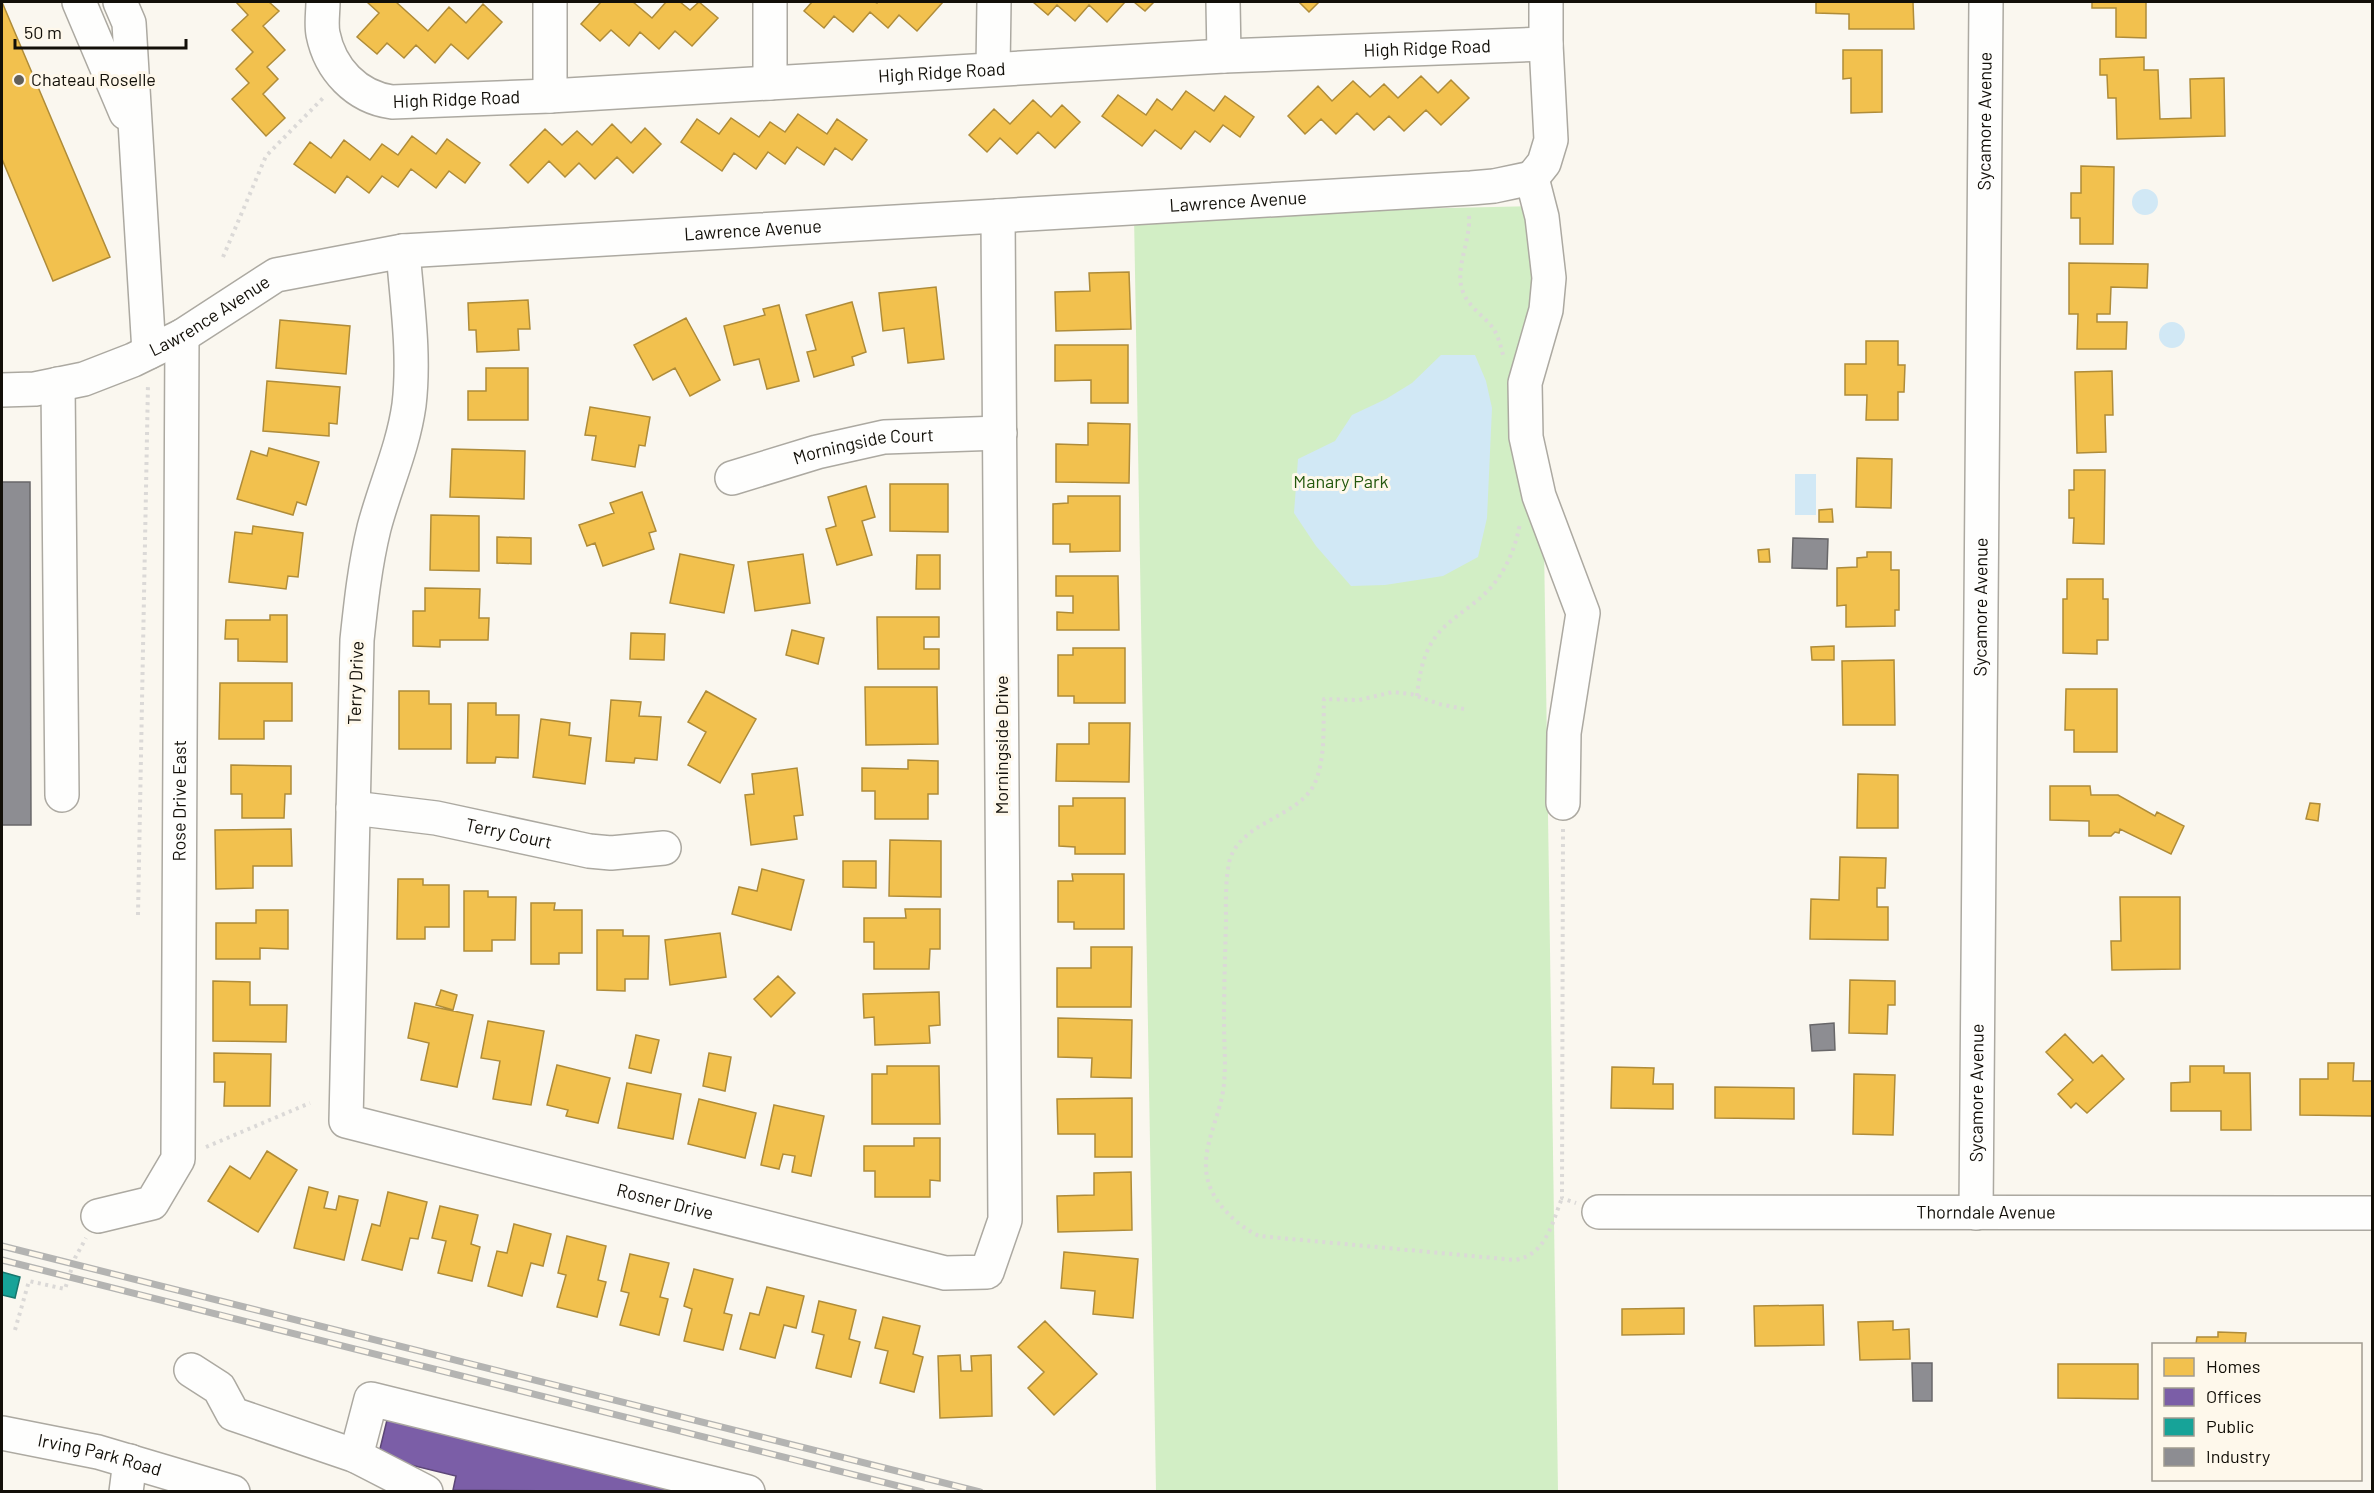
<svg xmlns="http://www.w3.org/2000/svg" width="2374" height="1493" font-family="Barlow,sans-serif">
  <rect width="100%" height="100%" fill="#faf7ef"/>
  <path fill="#d2eec5" d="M1539,206L1558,1491H1156L1134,215Z"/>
  <path fill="#d1e8f5" d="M2132 202a13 13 0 1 1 26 0a13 13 0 1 1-26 0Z
    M2159 335a13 13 0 1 1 26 0a13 13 0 1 1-26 0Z
    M1441,355H1475L1486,381L1492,408L1487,518L1478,557L1443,576L1385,585L1351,586L1316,546L1294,513L1298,459L1335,441L1352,415L1386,399L1412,383Z
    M1795,474H1816V515H1795Z"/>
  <path fill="#f2c14e" stroke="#af8c39" stroke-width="1.5" d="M2,2L110,257L53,281L2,159Z
    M236,2H269L279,11L263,26L285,50L267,67L278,79L263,94L285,118L266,136L232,99L249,83L236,69L253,52L232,30L248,15Z
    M367,2H396L428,31L449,7L466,23L483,4L502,22L468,59L451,44L435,63L416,45L404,58L387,43L377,54L357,37L379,13Z
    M601,2H633L652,18L666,2H680L690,10L699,2L718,18L692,46L675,31L659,49L640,32L629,46L611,30L600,41L581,24Z
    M812,2H875L877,3L878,2H943L917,31L899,15L888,28L870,12L853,32L834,16L824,28L804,11Z
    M1033,2H1125L1107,22L1089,5L1075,21L1057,5L1048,15Z
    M1134,2H1154L1145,11Z
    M1299,2H1319L1309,12Z
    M1816,2H1913L1914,29H1849V14L1816,13Z
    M2092,2H2146V38L2116,37V8H2092Z
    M1843,50H1882V112L1851,113V78L1843,79Z
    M2144,57V70H2158L2160,119L2191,118L2190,79L2224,78L2225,136L2117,139L2116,98H2108L2107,75H2100V59Z
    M1421,76L1438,93L1451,80L1469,98L1441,125L1426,110L1404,131L1389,116L1374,130L1357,113L1336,134L1321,119L1305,134L1288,116L1318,86L1332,101L1353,81L1370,97L1384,84L1398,98Z
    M1186,91L1214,111L1225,96L1254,117L1240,137L1223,125L1210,142L1195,131L1181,149L1155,130L1142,146L1102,116L1118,95L1146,115L1157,99L1172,110Z
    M1033,100L1051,117L1062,105L1080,122L1055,148L1038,132L1017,154L1000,138L987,152L969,135L994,109L1010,124Z
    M798,114L827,134L837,119L867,140L852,160L835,148L824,165L797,147L785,164L768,152L756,169L734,153L722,171L681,142L697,119L719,134L731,118L759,137L770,122L785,132Z
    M612,124L631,143L645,128L661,144L633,173L617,157L595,179L579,163L565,177L549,161L528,183L510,165L545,129L562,145L577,131L592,145Z
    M412,136L436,154L447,139L480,163L465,183L449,171L436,188L411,169L398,187L382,176L369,193L347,176L335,193L294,164L310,142L331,158L344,140L370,160L382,144L398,155Z
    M2081,166L2114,167L2113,244H2080V218H2071V193H2081Z
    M2069,263L2148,264L2147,288L2111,287L2110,314H2097V322H2127L2126,349H2077L2078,314H2069Z
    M1129,272L1131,329L1056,331L1055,292L1090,291L1089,273Z
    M936,287L944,359L908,363L904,328L883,331L879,293Z
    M528,300L530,329H518L519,350L477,352L476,330H469L468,303Z
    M852,302L866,352L852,357L854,365L814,377L807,352L816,350L806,315Z
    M779,305L799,381L767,389L759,359L734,365L724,326L765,315L763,309Z
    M686,318L720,380L690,396L675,368L653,380L634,345Z
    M280,320L350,326L346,374L276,368Z
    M1866,341H1898V365H1905L1904,392H1898V420H1866L1867,395H1845V364H1866Z
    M1055,345H1128V403H1091V380L1055,381Z
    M486,368H528V420H468V391H486Z
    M2112,371L2113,415H2105L2106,452L2077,453L2075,372Z
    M267,381L340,387L337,424L329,423V436L263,431Z
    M590,407L650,417L645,446L639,445L635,467L592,460L596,436L585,435Z
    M1088,423L1130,424L1129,483L1056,482V444L1088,445Z
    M269,448L319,462L306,505L297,502L293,515L237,499L251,451L267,456Z
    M452,449L525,451L524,499L450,497Z
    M1857,458L1892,459L1891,508L1856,507Z
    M2074,470H2105L2104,544L2073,543L2074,518H2069V490H2074Z
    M890,484H948V532L890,531Z
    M866,486L875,517L862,521L872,555L837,565L826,529L836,526L828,497Z
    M642,492L656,531L649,533L654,549L603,566L595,543L587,546L579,525L614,513L610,503Z
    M1068,496H1120V551L1070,552V544H1053V504L1068,503Z
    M1832,509L1833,522H1819V510Z
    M431,515L479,516V571L430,570Z
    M253,526L303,533L298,577L288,576L286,589L229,582L235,532L252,534Z
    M497,537L531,538V564L497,563Z
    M1769,549L1770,562H1759L1758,550Z
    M1867,552H1891V570H1899V610H1895V626L1846,627V605L1837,606V568L1857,567V558L1867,557Z
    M680,554L734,565L724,613L670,603Z
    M803,554L810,603L755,611L748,562Z
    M917,555H940V589H916Z
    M1056,576H1118L1119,630H1057V612L1073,613V596H1056Z
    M2067,579H2103V599H2108V640H2097V654L2063,653V599H2067Z
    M425,588L480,589L479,618H489L488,640H440V647L413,646V611H425Z
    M270,615H287V662L238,661V639H225L226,620H270Z
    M877,617H939V637H924V649H939V669H878Z
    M792,630L824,638L818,664L786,655Z
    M631,633L665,634L664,660L630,659Z
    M1834,646V660H1812L1811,647Z
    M1073,648H1125V703H1074V696H1058V655H1073Z
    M1894,660L1895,725H1843L1842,661Z
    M220,683H292V721H264V739H219Z
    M865,687H937L938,744L866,745Z
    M2066,689H2117V752H2074V730H2065Z
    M399,691H429V704H451V749H399Z
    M706,691L756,719L720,783L688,765L706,732L688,722Z
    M611,700L641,702L639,716L661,717L657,760L635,758L634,763L606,761Z
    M468,703H496V715H519L518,758L496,757L495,763H467Z
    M541,719L570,723L569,735L591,738L585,784L533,777Z
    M1089,723H1130L1129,782L1056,781L1057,744H1089Z
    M908,760L938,761V794H928V819H875V791H862V768L908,769Z
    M231,765L291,766V794H285L284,818H242V794H231Z
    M797,768L803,815L794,816L797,839L751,845L745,795L754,794L752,774Z
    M1858,774L1898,775V828H1857Z
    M2050,786H2090L2091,795H2118L2155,816L2157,812L2184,826L2171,854L2120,829L2119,833L2115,832L2111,836H2089V821L2050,820Z
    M1073,798H1125V854H1075V847L1059,846V806H1073Z
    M2310,803L2320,804L2318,821L2306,819Z
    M291,829L292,866H253V888L216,889L215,830Z
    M890,840L941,841V897L889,896Z
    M1840,857L1886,858L1885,888H1877V907H1888V940L1810,939L1811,899L1839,900Z
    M843,861H876V888L843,887Z
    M762,869L804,880L791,930L732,914L739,887L757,891Z
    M1072,874H1124V929H1074V922H1058V881H1073Z
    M398,879H423V885H449V927H425V939H397Z
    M464,891H488V897H516L515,940H492V951H464Z
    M2120,897H2180V969L2112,970L2111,941H2121Z
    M531,903H555L554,910H582V953H559V964H531Z
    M905,909H940V949H930L929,969H874V942H864V918H906Z
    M256,910H288V949L260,948V959H216V923H256Z
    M597,930H623V936H649L648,979H625V991L597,990Z
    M720,933L726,977L670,985L665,940Z
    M1091,947H1132L1131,1007H1057V968H1091Z
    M778,976L795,993L771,1017L754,999Z
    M1850,980L1895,981V1005H1888L1887,1034L1849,1033Z
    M213,981L250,982V1005H287L286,1042L213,1041Z
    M441,990L457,995L453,1010L436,1005Z
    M939,992L940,1025L929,1026L930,1043L875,1045L874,1017L864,1018L863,994Z
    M415,1003L473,1015L457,1087L421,1080L429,1043L408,1038Z
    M1058,1018L1132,1020L1131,1078L1091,1077L1092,1058L1058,1057Z
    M488,1021L544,1031L531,1105L493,1099L500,1061L481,1058Z
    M2065,1034L2093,1063L2102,1055L2124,1079L2087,1113L2076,1103L2071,1108L2058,1094L2073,1080L2046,1052Z
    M636,1035L659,1040L651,1073L629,1068Z
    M214,1053L271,1054L270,1106H224L225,1082H214Z
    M709,1053L731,1057L725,1091L703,1086Z
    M2328,1063H2354L2353,1081H2372V1116L2300,1115V1079H2328Z
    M557,1065L610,1078L598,1123L566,1116L568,1110L547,1105Z
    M887,1066H939L940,1124H872V1074H887Z
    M2190,1066H2224V1073H2250L2251,1130H2221V1111H2171V1083L2190,1082Z
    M1612,1067L1654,1068L1653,1084H1673V1109L1611,1108Z
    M1854,1074L1895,1075L1893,1135L1853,1134Z
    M627,1083L681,1094L673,1139L618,1128Z
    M1715,1087L1794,1088V1119L1715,1118Z
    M1132,1098V1157H1095V1134H1058L1057,1099Z
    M699,1099L756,1113L745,1158L688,1144Z
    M774,1105L824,1116L811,1176L792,1172L795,1156L783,1154L779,1169L761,1165Z
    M914,1138H940V1181L930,1180V1197H875V1171H864V1146H914Z
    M267,1151L297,1170L258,1232L208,1201L230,1166L250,1179Z
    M1131,1172L1132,1230L1058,1232L1057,1196L1094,1195V1173Z
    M309,1187L328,1192L324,1208L336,1210L339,1196L358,1200L344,1260L294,1248Z
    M388,1192L427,1202L418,1239L410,1238L402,1270L362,1260L372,1224L380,1226Z
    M440,1206L478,1215L471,1244L480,1247L472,1281L438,1273L446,1241L432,1238Z
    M514,1224L551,1234L543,1266L531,1263L522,1296L488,1286L497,1251L507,1253Z
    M567,1236L606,1246L598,1280L606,1282L597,1317L557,1307L566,1275L558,1273Z
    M1064,1252L1138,1259L1133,1318L1093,1314L1095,1291L1061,1288Z
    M630,1254L669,1263L660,1297L668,1299L659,1335L620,1325L629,1293L621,1291Z
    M694,1269L733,1279L724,1313L732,1315L723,1350L684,1341L692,1309L684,1306Z
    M767,1287L804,1296L796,1328L784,1325L775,1358L740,1349L750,1313L759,1315Z
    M819,1301L856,1310L849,1339L860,1342L851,1377L816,1368L824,1335L812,1332Z
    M1823,1305L1824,1345L1755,1346L1754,1306Z
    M1684,1308V1334L1622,1335V1309Z
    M883,1317L920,1326L913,1354L923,1357L914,1392L880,1383L888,1351L875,1348Z
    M1045,1321L1097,1374L1054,1415L1028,1388L1044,1372L1018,1347Z
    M1893,1321V1330L1909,1329L1910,1359L1860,1360L1858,1322Z
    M2218,1332L2246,1333L2245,1344H2196L2197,1337H2218Z
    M960,1355L961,1371H972L971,1356L991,1355L992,1416L940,1418L938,1356Z
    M2058,1364H2138V1399L2058,1398Z"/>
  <path fill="#7b5ea7" stroke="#5c4677" stroke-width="1.5" d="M388,1416L689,1492L453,1490L456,1476L378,1457Z"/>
  <path fill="#17a398" stroke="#16776d" stroke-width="1.5" d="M2,1272L20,1277L15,1298L2,1295Z"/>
  <path fill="#8d8d92" stroke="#686769" stroke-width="1.5" d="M2,482H30L31,825H2Z
    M1793,538L1828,539L1827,569L1792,568Z
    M1834,1023L1835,1050L1812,1051L1810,1025Z
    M1912,1363H1932V1401H1913Z"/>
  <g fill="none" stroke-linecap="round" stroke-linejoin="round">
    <defs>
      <g id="minor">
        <path d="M79,2L126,113"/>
        <path d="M120,2L129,23L149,352"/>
        <path id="s1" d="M323,2C323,12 321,24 323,34C330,69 356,97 392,102L550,96L1224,56L1546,44"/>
        <path d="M550,2V96"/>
        <path d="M1223,2L1224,56"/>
        <path d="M993,69L994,2"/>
        <path d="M770,83V2"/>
        <path d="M1532,178L1542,217L1549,278L1546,310L1525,383L1526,437L1539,496L1583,613L1564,733L1563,803"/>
        <path d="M1532,178L1544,163L1551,140L1546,44V2"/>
        <path id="s2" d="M403,251C407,302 415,355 409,405C403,448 385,486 374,528C365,565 361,602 357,640L346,1121L945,1273L987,1272L1005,1220L998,216"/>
        <path d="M58,384L62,795"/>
        <path id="s3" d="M2,390L35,389L84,379L133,360L182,336L276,275L403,251L1471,188L1494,186L1532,178"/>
        <path id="s4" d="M732,478L817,452L884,437L1000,433"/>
        <path id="s5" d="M353,808L436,818L589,851L611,853L664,848"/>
        <path id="s6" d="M1599,1212L2372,1213"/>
        <path id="s7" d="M1976,1213L1986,2"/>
        <path id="s8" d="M98,1216L152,1203L178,1159L182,336"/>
        <path d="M191,1370L219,1388L233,1414L356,1456L426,1492"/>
        <path d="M356,1456L371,1399L748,1492"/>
        <path d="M126,1492L130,1461"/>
      </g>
      <g id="major">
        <path id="s9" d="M2,1433L98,1452L233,1492"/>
      </g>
    </defs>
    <use href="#minor" stroke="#aca9a1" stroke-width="36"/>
    <use href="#major" stroke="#aca9a1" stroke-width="36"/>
    <path stroke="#dbd9d7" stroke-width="4" stroke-dasharray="3 4.5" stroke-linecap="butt" d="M1469,216C1471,239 1455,268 1462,289C1466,303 1478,312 1488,322C1497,331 1500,343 1503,355
      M223,257L266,156L325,96
      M1417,696C1419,676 1423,652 1437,635C1448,621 1465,611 1479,599C1502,580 1515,552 1520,523
      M1464,709L1439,704L1411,694L1393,692L1359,700L1324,699C1323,727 1326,759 1314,785C1297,817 1242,822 1230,859C1225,878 1226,903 1226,923C1225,956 1224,990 1224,1023C1224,1043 1226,1063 1224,1083C1222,1115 1199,1148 1208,1181C1214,1204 1238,1226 1259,1236L1515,1260C1546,1255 1552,1223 1562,1198
      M1563,829L1562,1198L1576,1203
      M138,915L148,383
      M206,1147L310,1103
      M15,1330L29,1281L65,1289L75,1258L86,1238"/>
    <use href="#minor" stroke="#fefefd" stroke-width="33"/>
    <use href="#major" stroke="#fefefd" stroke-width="33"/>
    <defs>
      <path id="rail" d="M2,1246L980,1492
        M2,1260L922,1492"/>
    </defs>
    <use href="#rail" stroke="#b4b4b2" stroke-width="7"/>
    <use href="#rail" stroke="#fef8eb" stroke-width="4.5" stroke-dasharray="14" stroke-linecap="butt"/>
  </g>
  <circle fill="#636059" stroke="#fef8eb" stroke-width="2" cx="19" cy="80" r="6"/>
  <g text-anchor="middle" stroke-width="6" stroke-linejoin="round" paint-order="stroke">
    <g font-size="18" fill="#120f08" stroke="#fef8eb">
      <text dy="6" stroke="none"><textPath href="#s1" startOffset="1172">High Ridge Road</textPath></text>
      <text dy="6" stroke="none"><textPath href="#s1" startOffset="686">High Ridge Road</textPath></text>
      <text dy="6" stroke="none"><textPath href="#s1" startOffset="200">High Ridge Road</textPath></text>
      <text dy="6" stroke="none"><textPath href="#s7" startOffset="1092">Sycamore Avenue</textPath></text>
      <text dy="6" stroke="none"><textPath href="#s3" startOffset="1268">Lawrence Avenue</textPath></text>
      <text dy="6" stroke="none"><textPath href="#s3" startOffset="782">Lawrence Avenue</textPath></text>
      <text dy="6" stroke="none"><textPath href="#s3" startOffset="224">Lawrence Avenue</textPath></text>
      <text dy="6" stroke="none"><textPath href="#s4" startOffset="136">Morningside Court</textPath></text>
      <text dy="6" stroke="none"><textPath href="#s7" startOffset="606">Sycamore Avenue</textPath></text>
      <text transform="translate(356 683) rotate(-88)" y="6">Terry Drive</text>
      <text transform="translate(1002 745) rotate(-90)" y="6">Morningside Drive</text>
      <text dy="6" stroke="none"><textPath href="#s8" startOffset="465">Rose Drive East</textPath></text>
      <text dy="6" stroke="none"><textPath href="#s5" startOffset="158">Terry Court</textPath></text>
      <text dy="6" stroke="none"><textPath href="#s7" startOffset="120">Sycamore Avenue</textPath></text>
      <text dy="6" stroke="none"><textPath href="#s2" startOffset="1206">Rosner Drive</textPath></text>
      <text dy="6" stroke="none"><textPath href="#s6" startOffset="387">Thorndale Avenue</textPath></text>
      <text dy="6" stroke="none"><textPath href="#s9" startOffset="100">Irving Park Road</textPath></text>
    </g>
    <g font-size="18" fill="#120f08" stroke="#fef8eb" text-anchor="start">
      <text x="31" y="86">Chateau Roselle</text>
    </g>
    <g font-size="18" fill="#23580d" stroke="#fef8eb">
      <text x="1341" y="488">Manary Park</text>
    </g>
  </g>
  <rect width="2374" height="1493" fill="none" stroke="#120f08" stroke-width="6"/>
  <rect x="2152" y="1343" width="210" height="138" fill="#fef8eb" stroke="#a09b90" stroke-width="1.5"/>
  <rect x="2164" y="1358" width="30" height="18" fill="#f2c14e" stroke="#a09b90" stroke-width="1.5"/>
  <text x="2206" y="1373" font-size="18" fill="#120f08">Homes</text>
  <rect x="2164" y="1388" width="30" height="18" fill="#7b5ea7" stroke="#a09b90" stroke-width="1.5"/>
  <text x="2206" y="1403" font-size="18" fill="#120f08">Offices</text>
  <rect x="2164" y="1418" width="30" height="18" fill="#17a398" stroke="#a09b90" stroke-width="1.5"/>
  <text x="2206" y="1433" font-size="18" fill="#120f08">Public</text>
  <rect x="2164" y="1448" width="30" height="18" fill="#8d8d92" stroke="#a09b90" stroke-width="1.5"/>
  <text x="2206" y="1463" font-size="18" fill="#120f08">Industry</text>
  <path d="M15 39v9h171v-9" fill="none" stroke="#120f08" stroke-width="3"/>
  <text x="24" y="39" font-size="18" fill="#120f08" stroke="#fef8eb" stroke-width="4.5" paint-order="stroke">50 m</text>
</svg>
